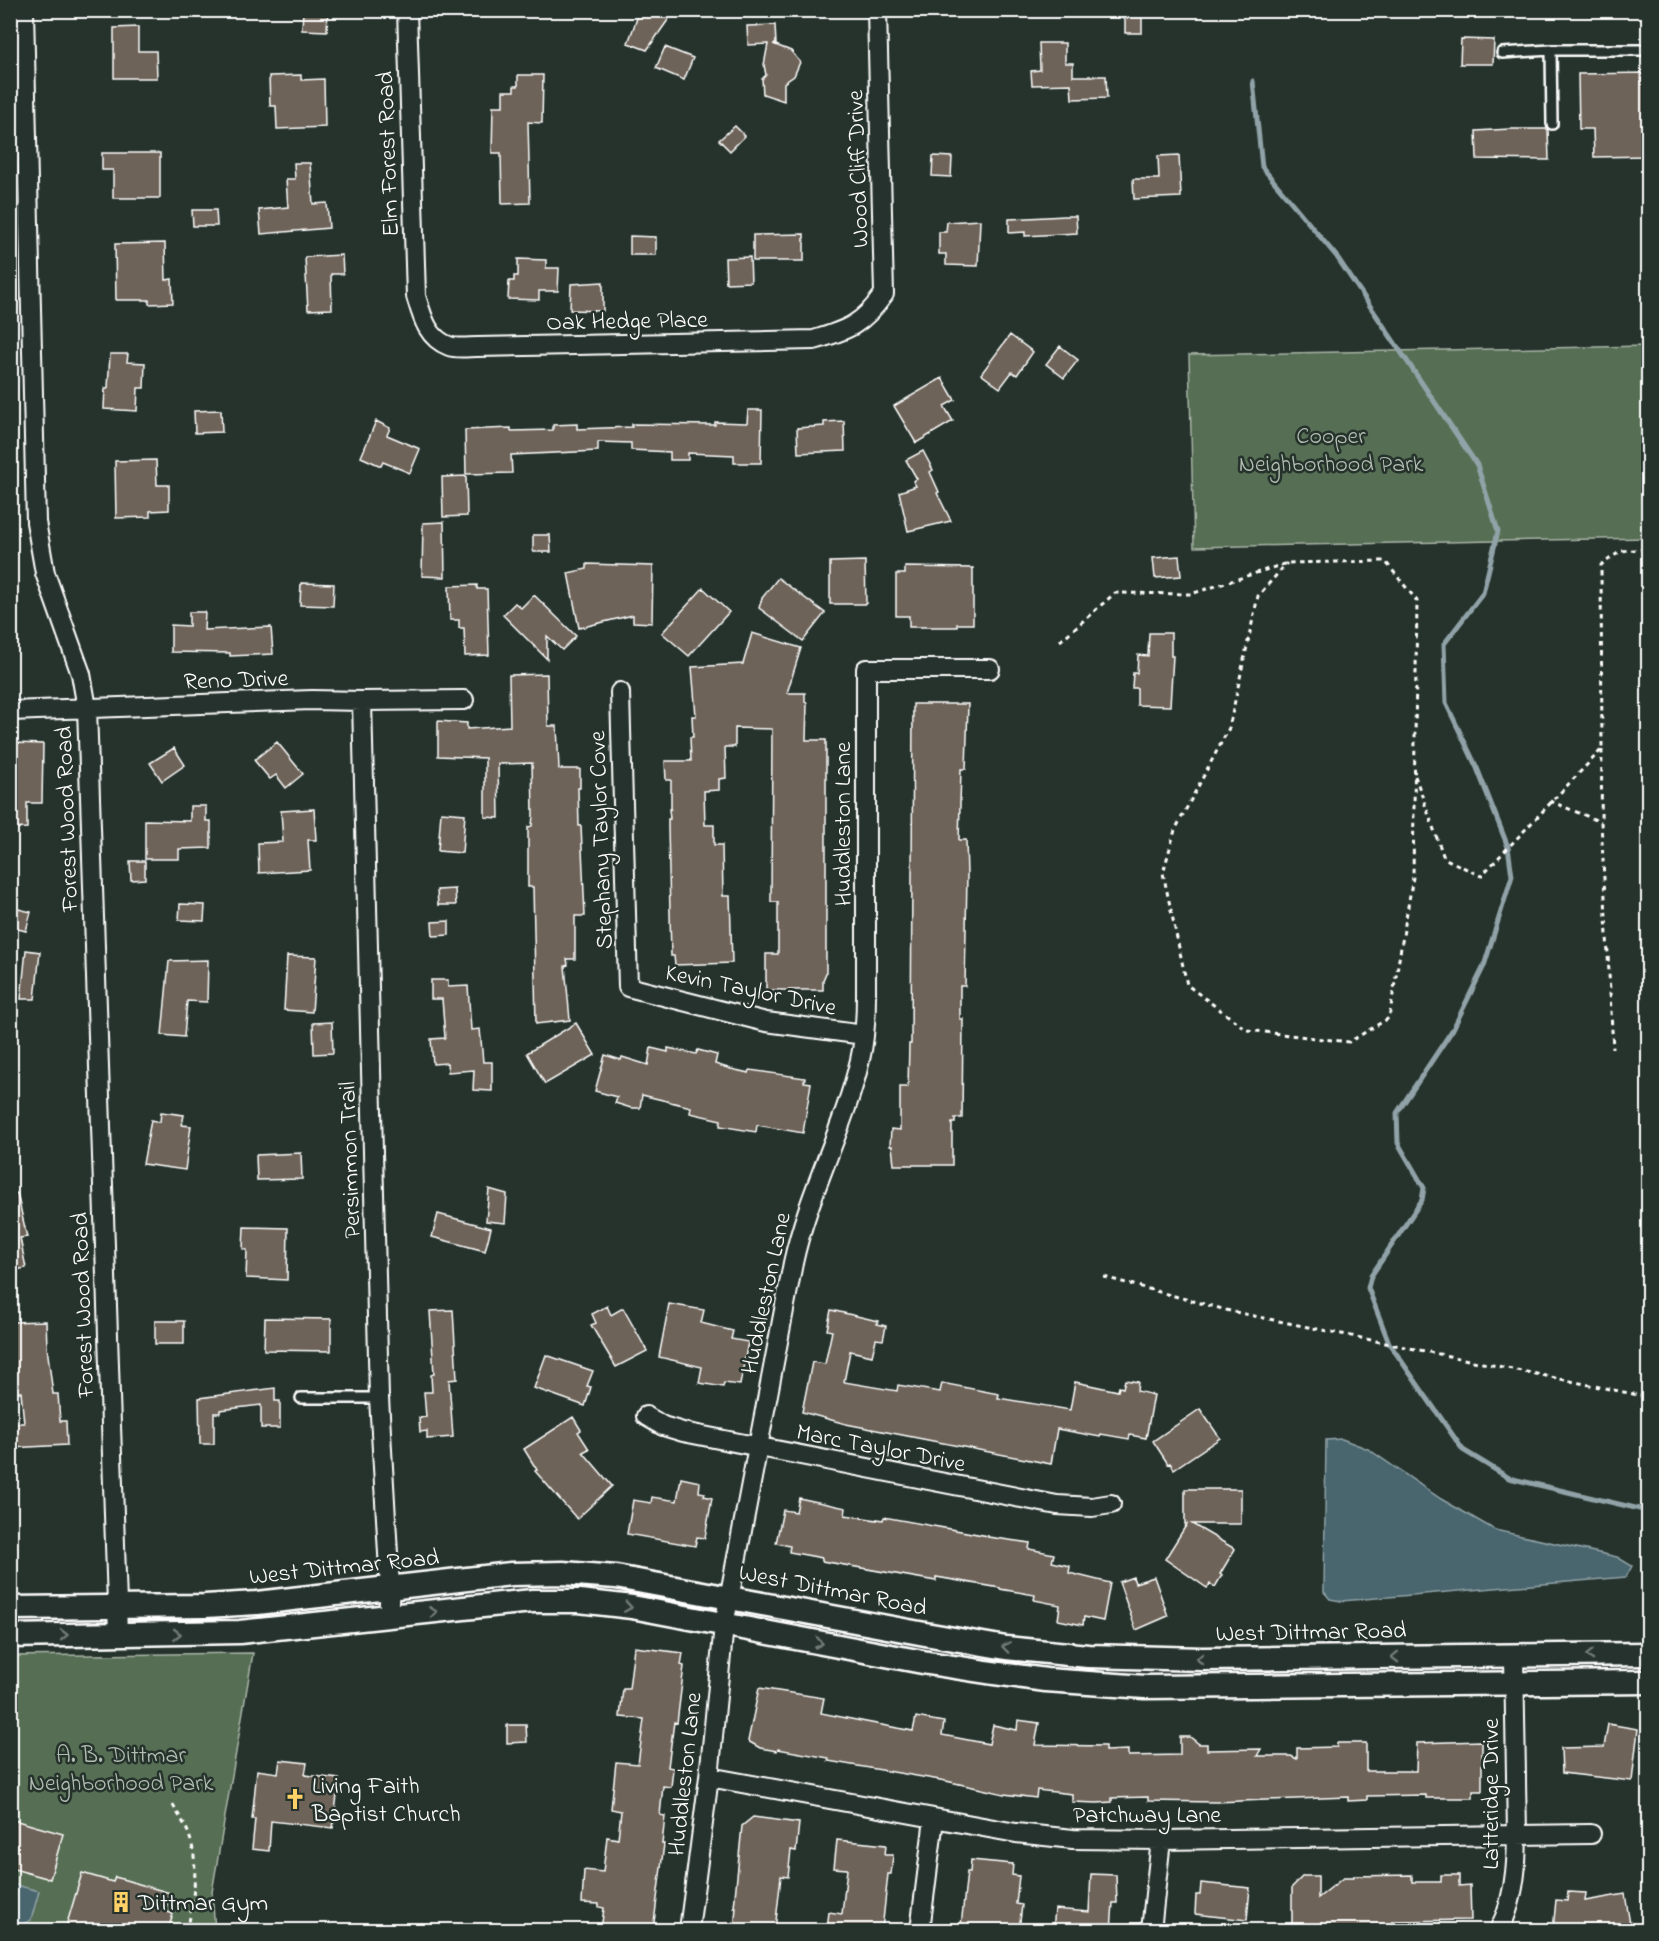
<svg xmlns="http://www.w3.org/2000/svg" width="1659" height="1941" font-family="'Indie Flower',sans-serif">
  <rect width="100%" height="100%" fill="#26332d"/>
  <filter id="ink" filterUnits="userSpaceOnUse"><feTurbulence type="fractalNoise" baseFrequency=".0167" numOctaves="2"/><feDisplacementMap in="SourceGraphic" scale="12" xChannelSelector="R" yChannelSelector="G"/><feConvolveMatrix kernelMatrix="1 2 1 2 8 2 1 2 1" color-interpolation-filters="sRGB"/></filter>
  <g filter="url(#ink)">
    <path fill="#566e53" stroke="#aab6a9" stroke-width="1.5" d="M1648,346V538L1194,547L1189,355Z
      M253,1653L212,1892L215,1930H11L10,1656Z"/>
    <path fill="#48656e" stroke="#91a3a8" stroke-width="1.5" d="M1342,1439L1368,1449L1441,1499L1495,1530L1617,1557L1632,1566L1626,1577L1341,1601L1330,1599L1324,1592L1326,1440Z
      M12,1884L39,1891L31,1920L15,1928L11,1926L10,1890Z"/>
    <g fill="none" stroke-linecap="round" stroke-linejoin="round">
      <path stroke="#91a3a8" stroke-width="5" d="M1253,81L1262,167L1337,257L1477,465L1498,531L1483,593L1444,644L1446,703L1477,768L1508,847L1512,876L1484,966L1453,1029L1397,1113L1398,1143L1424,1188L1422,1200L1371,1276L1368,1288L1389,1343L1463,1450L1509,1478L1648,1511"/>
    </g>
    <path fill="#6e6358" stroke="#fff" stroke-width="1.5" d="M303,10H328L327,31L302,30Z
      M640,10H675L647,50L628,43Z
      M1125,11H1142V33H1125Z
      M775,25L776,44H773L791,51L800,62L794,76L784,83V101L763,94L762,79L766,75L764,65L768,44L748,45L747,26Z
      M138,27V51H156L157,78H114V28Z
      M1461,39L1494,40L1493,64H1460Z
      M1039,43H1065V63H1073V76H1106L1107,98L1072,99L1071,84L1032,85L1031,71L1040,70Z
      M665,47L693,58L684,80L656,68Z
      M1648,73V156L1594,157L1593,129H1579L1578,74Z
      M301,75V80L324,79L325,127L277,129L276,106H270L269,76Z
      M518,75H543L542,123L528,122L530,203L502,204L501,153H492L493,106H503V91H514V86H518Z
      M735,126L745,136L730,151L719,140Z
      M1510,129H1548L1549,160L1477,159L1476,131Z
      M102,153H160V198H113V170H102Z
      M1179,155L1181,197L1134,199L1133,179H1159L1158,156Z
      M933,156L952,157L951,177L932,176Z
      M294,163H310L313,204L327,203L329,228L261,234L259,210L288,207L286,179H295Z
      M192,210H216L217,226H193Z
      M1065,216H1076L1077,233L1025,236V232L1009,233V219Z
      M980,220L978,266L946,265V254H939V232H946L947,222Z
      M804,234V261H753V235Z
      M630,236L656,237V255H630Z
      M165,243L166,280L172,279L173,303L149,304V300H116L115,244Z
      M342,255L343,274H331L332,309L308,310L305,257Z
      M750,257L751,282L726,283L725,258Z
      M518,259L546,260V268H559L558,291H539V300L508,299L509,281H514V276H518Z
      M603,282V311L570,310L571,284Z
      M1010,335L1033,352L1017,375L1012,372L1000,388L981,374Z
      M1060,346L1078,360L1064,378L1046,364Z
      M110,354H128L127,362L145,363L144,388H138L137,411L104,409L105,388H108Z
      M942,378L955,400L944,406L953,421L916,443L894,406Z
      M221,410L222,432L195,433L194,411Z
      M748,410H762L761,463H734V455L688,453V460H670V452L631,450V443L598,442V451L511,455L512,473L466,474L465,430L511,428V431L553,430V425L577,424V429L632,427V424L715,425V422L747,423Z
      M376,421L390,428L387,435L420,449L410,473L383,462L381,466L361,457Z
      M844,421L845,451L798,453L797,428L824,426V422Z
      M923,451L933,470L930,472L939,492L937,493L951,521L908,531L899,492L916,486L913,481L917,479L906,460Z
      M156,460L157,485H169V510L150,511V517L116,518L115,461Z
      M466,476L467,516L443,517L442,477Z
      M444,522L445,577L422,576L423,523Z
      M533,535H550L551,552H533Z
      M1179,556L1181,576L1155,578L1153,558Z
      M865,561L866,604H830V562Z
      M587,564L653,566L652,623L633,622V615L579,628L568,573L587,569Z
      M905,567L973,568V624H957V627H909V616H896V574H905Z
      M778,578L825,613L803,641L759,608L762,598Z
      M301,583L334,584L333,606L300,605Z
      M477,585V589H487L489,655L465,656L464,628H459V620H450L449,586Z
      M703,588L729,612L689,656L662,633Z
      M534,595L576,636L562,650L547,636V659L503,615L515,603L521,608Z
      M189,612H205L204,630L271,627L273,654L230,656V653L171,652V625L189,626Z
      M752,633L801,648L787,693H805V702L807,703L806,740H826V973L823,980V990H766V954H778V902H771L772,729L735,728V747H725L726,778L719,779V790L704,791L705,825H714V845H722L723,896H730L732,963L675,965L674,956H671L668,828V819H670L669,809H671V780H666L665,761H691L690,737H693L692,716H696L692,667L743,664Z
      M1149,633H1171V656H1173L1170,706L1137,705V688H1132L1133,673H1137L1138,655L1148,656Z
      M547,674L548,726H557L559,769H580V788H578L579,826H581L585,916H575V959H567L568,965L565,966L570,1020L536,1024L533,887H528V827L532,826L533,815L532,763L498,764L499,818L485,817V758L438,756V721L467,723V729L510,726L509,675Z
      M913,704H968L966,769H961L959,840H966L967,875L965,986H960V1019H963L962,1118H955V1123H952V1165H894L892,1146H890L891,1129L900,1130V1087H908L909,1044H911Z
      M277,742L303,774L286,788L276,775L270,779L254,760Z
      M13,743L43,744L42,803H27V828L10,829Z
      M174,748L185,765L162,781L150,763Z
      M190,806H206V821H211V848L179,849V859H145V820L190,821Z
      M314,809L316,840H308L310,870L259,873L258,843L283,842L281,811Z
      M441,812L465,814L462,853L438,851Z
      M130,861H145V879L131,880Z
      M455,889L456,905H438L437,890Z
      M180,904L205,905L204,921L179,920Z
      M10,907L31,912L26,931L10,927Z
      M449,921V935L433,936L432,922Z
      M26,950L40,952L35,999H21Z
      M287,956L316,957L312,1012L284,1010Z
      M208,960L207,1002L187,1001L184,1037L162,1035L169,961Z
      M431,980H448V987L468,986L471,1030L480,1029L483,1062H492V1091L473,1090L474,1070L448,1072L447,1063L433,1064L431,1039L445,1038L442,999H431Z
      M332,1022L333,1053L314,1054L313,1023Z
      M576,1023L595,1055L545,1084L527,1053Z
      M651,1048L668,1052V1048L696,1054L698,1050L717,1055L715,1064L731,1069L749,1073L750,1070L805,1078L804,1082L811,1083L803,1133L757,1125L756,1132L720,1126L721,1120L690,1113L691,1107L642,1095L640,1108H631L615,1103L617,1097L595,1091L605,1055L621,1060L622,1057L648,1065Z
      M161,1112L184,1115L182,1125L191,1126L185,1170L143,1164L151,1120L160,1122Z
      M301,1153L302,1179L257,1180L256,1155Z
      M489,1189L507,1194L505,1223L486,1221Z
      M17,1193L27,1237L20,1238L26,1268L10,1271V1194Z
      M438,1214L491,1228L485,1251L432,1237Z
      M244,1227L288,1228L287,1280L246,1278L247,1250L243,1249Z
      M669,1304L704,1310L701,1323L733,1331L731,1339L748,1342L740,1385L724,1383L723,1387L699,1383L702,1367L659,1357Z
      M607,1306L611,1315L623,1308L647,1351L616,1367L591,1325L596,1323L592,1314Z
      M453,1310L457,1379L449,1380L453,1437L427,1439V1431L420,1432L419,1418L426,1417L424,1392H432L431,1375L434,1374L430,1311Z
      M831,1310L878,1321L877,1324L886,1326L883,1340L876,1339L872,1356L850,1351L844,1382L897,1391L898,1385L940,1392L942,1383L999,1394L998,1398L1070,1410L1075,1382L1118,1391L1119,1387L1123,1388L1125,1380L1138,1382L1137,1391L1154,1395L1146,1438L1130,1435L1129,1439L1101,1434L1100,1437L1057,1429L1051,1464L846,1424L802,1412L812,1362L825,1364L832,1331L827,1330Z
      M265,1318L331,1319V1351L264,1350Z
      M46,1321L47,1347L53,1394H58L60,1421H66L67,1445L10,1448V1423H24L21,1392H14L13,1371L10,1372V1322Z
      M155,1321H184V1344H155Z
      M546,1355L593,1371L587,1386L591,1387L585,1406L534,1388Z
      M275,1388V1401H280V1428H261V1405L220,1410V1413H214V1444H200L199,1398Z
      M1200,1409L1220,1438L1174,1469L1170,1463L1168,1464L1153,1441Z
      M573,1417L581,1430L578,1432L589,1449L583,1452L612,1486L577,1519L535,1471L537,1470L524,1449Z
      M681,1478L700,1482L699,1492L705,1493L704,1496L712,1498L705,1538L697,1537L695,1546L627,1534L633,1500L651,1503L652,1497L677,1501Z
      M1185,1489H1241V1524H1192L1235,1549L1220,1574L1222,1575L1215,1587L1210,1584L1207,1588L1165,1559L1187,1524H1185Z
      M799,1498L846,1508L845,1515L877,1520V1519L883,1520L884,1517L988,1536V1537L1030,1543L1029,1549L1054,1554L1052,1562L1070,1566L1069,1573L1110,1583L1103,1621L1084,1617L1083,1625L1058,1620L1060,1605L1034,1600L1035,1595L1000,1589V1588L936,1577V1581L822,1561V1558L789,1552L790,1546L776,1543L783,1510L796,1512Z
      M1133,1577L1135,1583L1154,1577L1168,1616L1136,1630L1119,1582Z
      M634,1647L683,1653L681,1665L684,1666L677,1723L674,1722L668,1767L673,1768L671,1787L663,1786L660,1815L665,1816L662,1844H664L653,1930H601L604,1908L599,1907V1904L582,1903L584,1870L603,1872L607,1837L618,1839L621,1811L611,1809L616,1762L638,1764L644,1719L620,1717L623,1689H629Z
      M759,1688L824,1698L821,1713L861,1721L913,1731L916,1717L944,1722L942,1735L989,1744L993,1725L1017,1730L1018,1720L1039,1723L1035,1745L1105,1746V1751L1128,1750V1756L1180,1755V1737H1190L1199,1744H1207V1750L1261,1749L1257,1756H1291L1297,1759V1748L1337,1747V1743H1366V1771H1416L1417,1743L1482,1741V1791H1473V1798H1426V1795L1367,1796V1800L1348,1801V1797L1216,1802L1148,1801V1797L1112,1798V1802L1097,1803L1072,1802V1794L1037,1790L1036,1798L1004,1794L946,1781L828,1761L829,1758L778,1749L777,1751L760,1748L748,1741Z
      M1608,1724L1638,1729L1632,1781L1562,1773L1561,1748L1604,1747Z
      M507,1725H526L527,1742L507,1743Z
      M280,1760L307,1763L305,1775L339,1779L333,1828L271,1821L269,1851L252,1849L255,1819H252L257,1770L278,1773Z
      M753,1817L799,1823L796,1851L791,1850L788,1877L781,1876L775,1930H734L736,1907H734L742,1826Z
      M10,1819L63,1834L50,1879L10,1868Z
      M837,1840L886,1845L885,1855H893L891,1874H888L882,1930H827L829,1912L842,1914L847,1869L834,1868Z
      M971,1860L1013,1864L1012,1875L1019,1876L1016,1904L1022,1905L1019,1930H999L961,1926L967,1872H970Z
      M82,1873L113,1882L115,1877L170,1893L165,1911L173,1914L168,1930H65Z
      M1091,1874L1116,1875L1117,1903H1113L1111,1930H1053L1055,1909L1089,1912Z
      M1412,1875V1882H1441V1875H1459V1886L1470,1885L1471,1920L1392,1921V1927L1292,1930V1887L1303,1876H1318V1898L1343,1878H1353V1876Z
      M1201,1883L1250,1888L1247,1920L1195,1914L1196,1895H1200Z
      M1568,1892L1586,1893L1585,1901L1625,1894L1631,1930H1553L1556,1900L1567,1901Z"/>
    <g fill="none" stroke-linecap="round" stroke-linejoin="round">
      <defs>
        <path id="service" d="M1551,50L1552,124
          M1502,53L1551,50H1648
          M301,1398H379"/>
        <path id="minor" d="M24,10L36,522L45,573L81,674L87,708L118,1634
          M407,10L416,296C422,316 427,338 449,346C457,349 469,347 477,347L814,340C848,330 863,324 884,294L877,10
          M620,692L628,987L766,1022L864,1035
          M362,701L379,1398L390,1588L388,1617
          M10,711L312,700L362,701L464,700
          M646,1416L663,1426L683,1432L1057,1505L1092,1507L1111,1504
          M709,1777L1016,1833L1073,1839L1161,1840L1591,1834
          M689,1930L709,1777L724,1625L793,1263C808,1193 844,1129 860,1060C865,1039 866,1017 866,995V669H990
          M920,1930L934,1819
          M1151,1930L1161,1840
          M1499,1930C1523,1884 1516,1826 1516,1776C1515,1736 1515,1696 1514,1656"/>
        <path id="tertiary" d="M10,1608L205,1606L257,1603L511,1574L563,1573L616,1577L925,1634L1006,1648L1088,1656L1202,1659L1648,1654
          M10,1636L240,1632L501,1604L533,1601H579L632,1607L928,1663L993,1673L1046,1680L1145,1687L1648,1682"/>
      </defs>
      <use href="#service" stroke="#fff" stroke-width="14"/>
      <use href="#minor" stroke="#fff" stroke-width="22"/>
      <use href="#tertiary" stroke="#fff" stroke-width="27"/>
      <path stroke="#fff" stroke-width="3" stroke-dasharray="4.5 4.5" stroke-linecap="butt" d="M1060,641L1115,593L1191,594L1287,563L1385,561L1417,601L1413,877L1389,1018L1349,1042L1247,1030L1187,985L1163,873L1175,830L1229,728L1258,596L1287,563
        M1602,750L1601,822L1613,1049
        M1415,776L1444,858L1481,876L1602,749L1601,565L1621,551L1648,549
        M1550,801L1601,822
        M1104,1277L1230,1311L1648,1397
        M173,1805C179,1816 187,1827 190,1838C200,1869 192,1900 188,1930"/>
      <use href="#service" stroke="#26332d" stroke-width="9"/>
      <use href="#minor" stroke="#26332d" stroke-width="18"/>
      <use href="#tertiary" stroke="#26332d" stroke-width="22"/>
    </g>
    <defs><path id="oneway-chevron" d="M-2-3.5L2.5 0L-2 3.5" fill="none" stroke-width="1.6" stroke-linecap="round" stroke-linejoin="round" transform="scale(1.5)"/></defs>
    <g stroke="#727a76">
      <use href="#oneway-chevron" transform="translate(628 1607) rotate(9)"/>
      <use href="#oneway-chevron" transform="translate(433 1612) rotate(-7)"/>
      <use href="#oneway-chevron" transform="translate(177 1634)"/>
      <use href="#oneway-chevron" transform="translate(64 1635) rotate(-1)"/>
      <use href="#oneway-chevron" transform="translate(819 1643) rotate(11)"/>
      <use href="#oneway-chevron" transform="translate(1006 1647) rotate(-172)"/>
      <use href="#oneway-chevron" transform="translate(1590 1655) rotate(179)"/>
      <use href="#oneway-chevron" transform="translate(1395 1657) rotate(179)"/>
      <use href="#oneway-chevron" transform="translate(1200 1659) rotate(180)"/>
    </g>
  </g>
  <defs>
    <symbol id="church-bare" viewBox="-9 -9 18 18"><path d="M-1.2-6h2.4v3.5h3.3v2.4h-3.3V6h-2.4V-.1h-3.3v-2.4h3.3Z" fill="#ffd166" stroke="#26332d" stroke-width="2.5" paint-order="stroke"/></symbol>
    <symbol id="building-bare" viewBox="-9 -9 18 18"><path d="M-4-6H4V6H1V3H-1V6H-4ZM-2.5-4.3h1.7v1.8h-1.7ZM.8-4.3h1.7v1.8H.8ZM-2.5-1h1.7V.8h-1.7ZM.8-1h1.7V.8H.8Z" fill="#ffd166" stroke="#26332d" stroke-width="2.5" paint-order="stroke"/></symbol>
  </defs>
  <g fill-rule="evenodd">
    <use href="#church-bare" x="280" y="1784" width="30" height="30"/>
    <use href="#building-bare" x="106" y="1887" width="30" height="30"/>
  </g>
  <g text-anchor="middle" stroke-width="5" stroke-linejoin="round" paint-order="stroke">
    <g font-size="24" fill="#fff" stroke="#26332d">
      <text transform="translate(387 154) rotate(-92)" y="8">Elm Forest Road</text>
      <text transform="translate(857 169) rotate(-92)" y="8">Wood Cliff Drive</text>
      <text transform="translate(627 320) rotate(-1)" y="8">Oak Hedge Place</text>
      <text transform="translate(236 679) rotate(-2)" y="8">Reno Drive</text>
      <text transform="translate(66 819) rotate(-92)" y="8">Forest Wood Road</text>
      <text transform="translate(842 824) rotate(-90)" y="8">Huddleston Lane</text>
      <text transform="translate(600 840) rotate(-92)" y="8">Stephany Taylor Cove</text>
      <text transform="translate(751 989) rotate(12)" y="8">Kevin Taylor Drive</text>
      <text transform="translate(349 1160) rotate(-92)" y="8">Persimmon Trail</text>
      <text transform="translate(765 1293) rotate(-78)" y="8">Huddleston Lane</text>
      <text transform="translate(82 1305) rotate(-92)" y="8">Forest Wood Road</text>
      <text transform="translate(881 1447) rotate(11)" y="8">Marc Taylor Drive</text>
      <text transform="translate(344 1566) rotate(-6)" y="8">West Dittmar Road</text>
      <text transform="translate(833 1589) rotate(11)" y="8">West Dittmar Road</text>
      <text transform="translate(1311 1631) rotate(-1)" y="8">West Dittmar Road</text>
      <text transform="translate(684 1774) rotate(-84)" y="8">Huddleston Lane</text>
      <text transform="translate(1490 1794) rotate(-90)" y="8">Latteridge Drive</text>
      <text x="1147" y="1822">Patchway Lane</text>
    </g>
    <g font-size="24" fill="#b3beb2" stroke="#26332d">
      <text x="1331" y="443">Cooper<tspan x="1331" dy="28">Neighborhood Park</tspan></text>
      <text x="121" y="1762">A. B. Dittmar<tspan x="121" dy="28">Neighborhood Park</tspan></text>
    </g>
    <g font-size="24" fill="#fff" stroke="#26332d" text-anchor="start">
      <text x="312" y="1793">Living Faith<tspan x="312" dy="28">Baptist Church</tspan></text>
      <text x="138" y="1910">Dittmar Gym</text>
    </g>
  </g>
  <rect width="1659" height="1941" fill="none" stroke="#26332d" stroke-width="36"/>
  <rect x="18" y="18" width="1623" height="1905" fill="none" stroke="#fff" stroke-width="2" filter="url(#ink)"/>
</svg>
